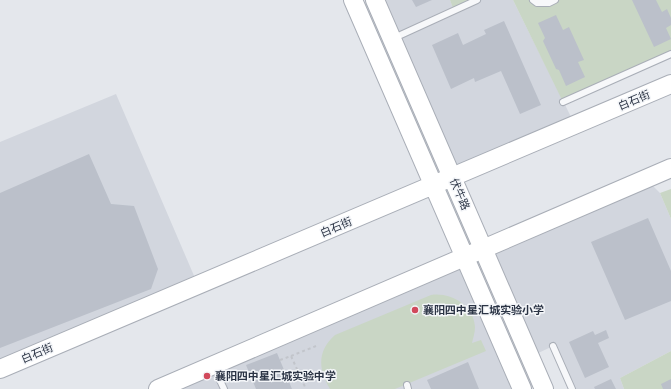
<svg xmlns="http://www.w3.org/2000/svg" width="671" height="389" font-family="Rubik,'Noto Sans SC',sans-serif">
  <rect width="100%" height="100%" fill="#e4e7ec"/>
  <path fill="#d2d6de" d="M375,0H450L454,10L477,0H513L575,125L452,178Z
    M116,94L198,285L0,369V142Z
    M646,179L660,193L671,219V351L620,378L624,389H572L553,346L530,357L483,249Z
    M465,257L522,389H158Z"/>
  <path fill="#c9d6c5" d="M450,0H477L454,11Z
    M513,0H671V54L563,102Z
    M671,189V219L660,193Z
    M431,295C450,292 474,305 475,327C475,333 473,338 472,343L481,340L486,351L395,389H330C318,369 317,351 335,335Z
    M671,351V389H624L620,378Z"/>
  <path fill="#bbc0ca" d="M412,0H432L416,7Z
    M632,0H656L662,12L667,9L671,18V25L666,28L671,39L654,47Z
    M556,15L563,30L569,27L584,60L578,62L585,77L566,86L559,70L556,69L543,41L545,38L538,23Z
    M504,21L541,105L520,114L501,71L475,82L474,78L451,89L432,45L458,33L463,45L486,34L484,30Z
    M89,154L111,204L134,206L158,269L151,289L0,348V193Z
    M648,218L671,271V301L625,320L591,242Z
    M606,330L609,338L598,343L609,367L585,378L569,342L593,331L595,335Z
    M277,353L292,389H256L246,365Z
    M468,362L479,389H431L427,380Z
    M611,379L616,389H595L594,387Z
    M671,379V389H663L661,384Z"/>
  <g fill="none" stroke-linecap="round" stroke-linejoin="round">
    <defs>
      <path id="lane" d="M533,0L537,3H549L555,0
        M394,38L477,0
        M563,102L671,54
        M553,346L572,389
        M218,376L224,389
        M407,385L408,389"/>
      <path id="secondary" d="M353,0L522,389
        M375,0L544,389
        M0,369L671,84
        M158,389L671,168"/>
    </defs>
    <use href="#lane" stroke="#a9aeb7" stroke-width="8"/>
    <use href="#secondary" stroke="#a9aeb7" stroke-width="20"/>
    <path stroke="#c2c5cb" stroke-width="2" stroke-dasharray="3 3" stroke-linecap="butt" d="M291,356L316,346
      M280,360L291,356L306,389"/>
    <use href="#lane" stroke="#f7f8fa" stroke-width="6"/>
    <use href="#secondary" stroke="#fff" stroke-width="18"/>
  </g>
  <g fill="#d1495b" stroke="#f4f6f9" stroke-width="1.5">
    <circle cx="415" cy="310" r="4"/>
    <circle cx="207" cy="376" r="4"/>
  </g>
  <g text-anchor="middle" stroke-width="3" stroke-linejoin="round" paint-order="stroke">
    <g font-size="11" fill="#2b3445" stroke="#f4f6f9">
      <text transform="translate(634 100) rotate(-23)" y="4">白石街</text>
      <text transform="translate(460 194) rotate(67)" y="4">伏牛路</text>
      <text transform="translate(336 227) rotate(-23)" y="4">白石街</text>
      <text transform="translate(37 353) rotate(-23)" y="4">白石街</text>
    </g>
    <g font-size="11" font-weight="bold" fill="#2b3445" stroke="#f4f6f9" text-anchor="start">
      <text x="423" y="314">襄阳四中星汇城实验小学</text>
      <text x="215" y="380">襄阳四中星汇城实验中学</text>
    </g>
  </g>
</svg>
